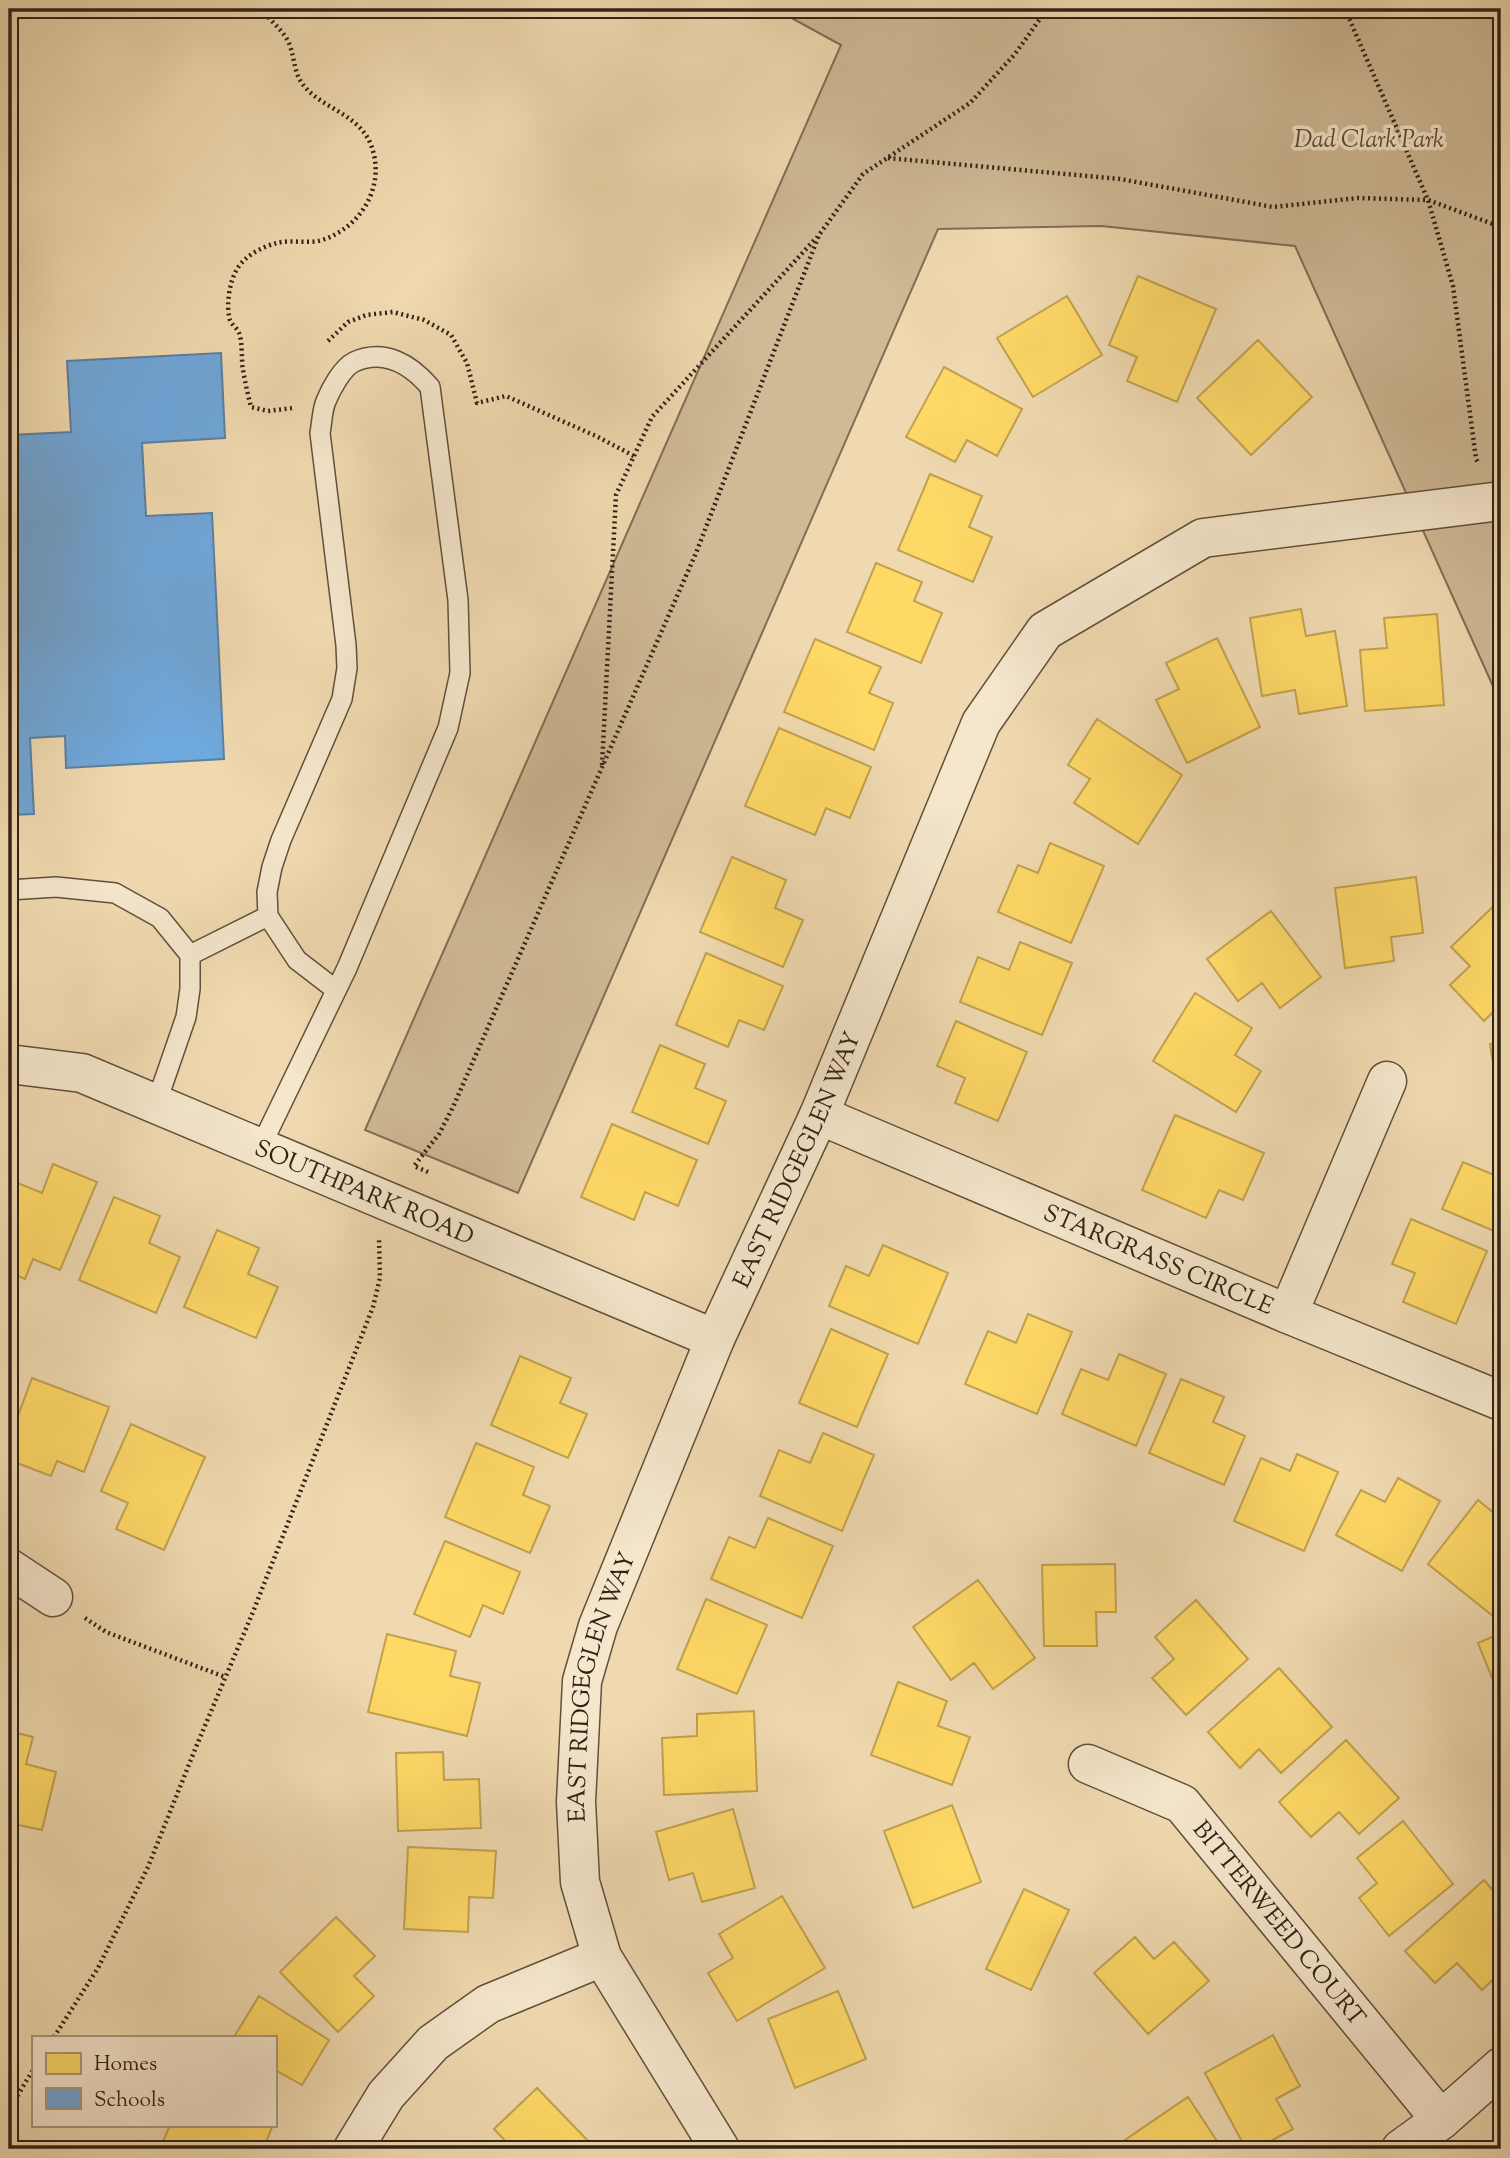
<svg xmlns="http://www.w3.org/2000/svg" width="1510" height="2158" font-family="'Sorts Mill Goudy',serif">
  <rect width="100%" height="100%" fill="#f0d9b0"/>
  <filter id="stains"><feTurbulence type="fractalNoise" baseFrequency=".00286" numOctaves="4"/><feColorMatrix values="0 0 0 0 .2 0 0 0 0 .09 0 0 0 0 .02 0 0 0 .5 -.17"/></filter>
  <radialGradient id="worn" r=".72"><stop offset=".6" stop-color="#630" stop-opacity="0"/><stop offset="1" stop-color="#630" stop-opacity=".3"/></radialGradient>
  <path fill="#cfba96" stroke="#806e56" stroke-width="2" d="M775,9H1501V704L1295,246L1101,226L938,229L518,1193L365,1130L841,45Z"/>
  <path fill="#ffd966" stroke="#c1a24e" stroke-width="2" d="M1138,276L1216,309L1177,402L1127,381L1137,357L1109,345Z
    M1067,296L1102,355L1033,397L997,338Z
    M1258,340L1312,397L1251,455L1197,398Z
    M944,367L1022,409L997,456L967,440L955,462L906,437Z
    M930,474L982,496L969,527L992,537L973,582L898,550Z
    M876,563L922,582L914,601L942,613L921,663L847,632Z
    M1301,609L1306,636L1335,631L1347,706L1299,714L1295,690L1262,696L1250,618Z
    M1437,614L1444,705L1365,711L1360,650L1387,648L1384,618Z
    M1217,638L1260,727L1187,763L1156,700L1179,689L1166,663Z
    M815,639L881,667L869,693L893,703L874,750L784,712Z
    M1097,719L1182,775L1138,844L1074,803L1090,779L1068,765Z
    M779,728L871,767L850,818L826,808L815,835L745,806Z
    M1050,843L1104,866L1071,943L998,912L1018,865L1038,873Z
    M732,857L786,880L775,908L803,920L783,967L700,932Z
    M1416,877L1423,933L1391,937L1394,961L1345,968L1335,888Z
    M1499,901L1501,903V1004L1484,1021L1450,985L1470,966L1451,947Z
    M1271,911L1321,977L1280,1008L1262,983L1238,1001L1207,959Z
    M1020,942L1072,963L1042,1035L960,1002L978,957L1009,970Z
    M706,953L783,986L764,1030L739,1020L728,1047L676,1025Z
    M1195,993L1252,1028L1235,1055L1261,1071L1236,1112L1153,1061Z
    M956,1021L1027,1052L998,1121L955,1103L965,1078L937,1066Z
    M1501,1042V1095H1498L1490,1044Z
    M660,1045L705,1064L695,1088L726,1101L708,1144L632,1112Z
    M1175,1115L1264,1153L1243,1200L1219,1190L1206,1218L1142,1190Z
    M612,1124L697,1160L678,1206L645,1192L634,1220L581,1197Z
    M1501,1158V1234L1442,1209L1463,1162L1494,1175Z
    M53,1164L97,1182L60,1270L33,1259L25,1279L9,1272V1191L13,1181L42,1193Z
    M114,1197L160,1216L149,1243L180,1257L156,1313L79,1280Z
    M1411,1219L1487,1251L1456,1324L1403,1302L1415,1273L1392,1264Z
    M217,1230L259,1248L248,1274L278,1287L256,1338L184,1307Z
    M883,1245L948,1273L918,1344L829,1306L846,1266L869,1276Z
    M1028,1314L1072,1332L1037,1414L965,1384L988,1331L1016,1343Z
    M831,1329L888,1354L857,1427L799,1403Z
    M1119,1354L1166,1374L1136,1446L1062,1414L1081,1369L1108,1380Z
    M520,1356L571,1378L560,1403L587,1414L568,1458L491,1425Z
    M32,1378L109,1407L84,1472L57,1461L51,1476L9,1460V1440Z
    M1181,1379L1224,1397L1213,1422L1245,1436L1224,1485L1149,1453Z
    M131,1424L205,1457L164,1550L116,1529L128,1503L101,1491Z
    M823,1433L874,1455L842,1531L760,1496L779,1450L810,1463Z
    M476,1443L534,1467L523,1495L550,1506L530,1553L445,1517Z
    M1297,1454L1338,1472L1304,1551L1234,1521L1261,1458L1290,1471Z
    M1398,1478L1440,1501L1402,1571L1336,1535L1361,1490L1385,1502Z
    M1478,1500L1501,1519V1605L1493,1616L1428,1564Z
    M768,1518L833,1546L802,1618L711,1579L729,1537L755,1548Z
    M445,1541L520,1572L503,1614L483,1605L470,1637L414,1614Z
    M1115,1564L1116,1612H1096L1097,1646H1044L1042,1565Z
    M978,1580L1035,1658L993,1689L974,1663L951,1680L913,1627Z
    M706,1599L767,1625L737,1694L677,1669Z
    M1196,1600L1248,1659L1186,1715L1152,1678L1174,1659L1155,1637Z
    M1501,1633V1700L1478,1643Z
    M387,1634L456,1651L450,1676L480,1683L467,1736L368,1712Z
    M1279,1668L1332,1727L1281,1773L1259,1749L1240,1768L1208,1732Z
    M898,1682L947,1701L938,1726L970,1737L952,1785L871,1755Z
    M754,1711L757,1791L664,1795L662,1738L697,1736V1714Z
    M9,1731L33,1737L26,1764L56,1772L42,1830L9,1823Z
    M1346,1740L1399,1798L1359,1834L1339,1812L1311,1837L1279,1802Z
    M443,1752L444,1780L479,1779L481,1828L398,1831L396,1753Z
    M952,1805L981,1882L913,1908L884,1831Z
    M733,1809L755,1888L702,1902L693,1873L669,1880L656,1832Z
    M1403,1821L1453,1884L1389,1936L1359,1898L1377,1883L1357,1858Z
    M408,1847L496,1851L493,1898L469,1897L468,1932L404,1929Z
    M1484,1880L1501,1900V1972L1482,1990L1457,1963L1435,1983L1405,1951Z
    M1024,1889L1069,1910L1031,1990L986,1969Z
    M782,1896L825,1968L737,2021L708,1973L733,1958L719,1934Z
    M336,1917L375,1956L354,1976L374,1996L338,2032L280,1972Z
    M1135,1937L1154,1959L1174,1942L1209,1981L1148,2034L1094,1973Z
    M838,1991L866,2059L795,2088L768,2019Z
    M259,1996L329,2040L302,2085L275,2070V2037H234Z
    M1273,2035L1300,2086L1276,2099L1293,2129L1256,2149H1246L1205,2073Z
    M537,2088L592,2145L590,2147L593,2149H513L494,2129Z
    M1188,2097L1221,2147L1217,2149H1127L1122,2142Z
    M170,2125H273L263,2149H160Z
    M1097,2141L1102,2149H1085Z"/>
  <path fill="#6fa8dc" stroke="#5c80a1" stroke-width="2" d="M221,353L225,438L142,443L146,516L212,513L224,759L66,768L65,736L30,738L34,814L9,815V435L71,432L67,361Z"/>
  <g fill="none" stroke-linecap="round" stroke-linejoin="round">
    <defs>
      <path id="service" d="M9,890L56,887L115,893L160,918L190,955V989L186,1017L156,1104
        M268,916L297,960L336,990
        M190,955L268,916L267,892L272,867L281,840L342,699L347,668L346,645L320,433C322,423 322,410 326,401C331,389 342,368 354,362C385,348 411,365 430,387L458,600L460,673L448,728L347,968L260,1148"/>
      <g id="minor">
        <path id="s1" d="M819,1115L1288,1314L1501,1401"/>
        <path d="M1288,1314L1387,1081"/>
        <path d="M9,1568L53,1597"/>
        <path id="s2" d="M1088,1764L1182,1804L1441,2120"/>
        <path d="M353,2149L386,2095L433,2043L488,2004L602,1957"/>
        <path d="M1401,2149L1441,2120L1501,2067"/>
      </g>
      <g id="tertiary">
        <path id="s3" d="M9,1064L82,1073L715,1339"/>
        <path id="s4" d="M720,2149L602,1957L580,1882L576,1802L582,1681L598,1626L715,1339L819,1115L981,723L1045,631L1203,538L1501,501"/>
      </g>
    </defs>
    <use href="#service" stroke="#60503c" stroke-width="22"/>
    <use href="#minor" stroke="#60503c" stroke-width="41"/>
    <use href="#tertiary" stroke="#60503c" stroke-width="41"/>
    <path stroke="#302316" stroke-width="4.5" stroke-dasharray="2 3.5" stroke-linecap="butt" d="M261,9C270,21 285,31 290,46C295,60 294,74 304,86C323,109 359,114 371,145C386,184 363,225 325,239C310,245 292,239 277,243C261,247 242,257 235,273C229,285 226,307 230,320C232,325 237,328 239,333C243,344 241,359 243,370C245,382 248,395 251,407L268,411L293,408
      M1345,9L1428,200L1453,286L1476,459L1479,464
      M888,158L1120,179L1273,207L1358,198L1428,200L1501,227
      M328,341L348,322L366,315L393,312L424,320L451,335L467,363L477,403L506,396L596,436L634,456
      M602,765L616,495L652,417L817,237
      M428,1172L414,1166L439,1134L453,1107L696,553L819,235L863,174L970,103L1015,54L1047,9
      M85,1618L106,1632L225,1677
      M54,2037L98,1968L148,1867L196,1747L253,1612L373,1307L380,1278L379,1239
      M9,2116L13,2103L33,2070"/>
    <use href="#service" stroke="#f5e6cc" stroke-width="19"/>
    <use href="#minor" stroke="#f5e6cc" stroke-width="38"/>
    <use href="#tertiary" stroke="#f5e6cc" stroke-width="38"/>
  </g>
  <g text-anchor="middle" stroke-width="7" stroke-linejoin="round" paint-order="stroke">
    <g font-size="24" font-style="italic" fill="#584936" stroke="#f5e6cc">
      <text x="1369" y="147">Dad Clark Park</text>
    </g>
    <g font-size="24" fill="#302316" stroke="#f5e6cc">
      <text dy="8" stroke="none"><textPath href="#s4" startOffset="1069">EAST RIDGEGLEN WAY</textPath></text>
      <text dy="8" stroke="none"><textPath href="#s3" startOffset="380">SOUTHPARK ROAD</textPath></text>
      <text dy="8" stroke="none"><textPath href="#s1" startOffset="369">STARGRASS CIRCLE</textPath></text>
      <text dy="8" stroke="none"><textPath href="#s4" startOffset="502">EAST RIDGEGLEN WAY</textPath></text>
      <text dy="8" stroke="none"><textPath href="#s2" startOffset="256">BITTERWEED COURT</textPath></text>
    </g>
  </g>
  <rect width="1510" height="2158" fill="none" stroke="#f0d9b0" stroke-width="35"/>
  <rect x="10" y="10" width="1489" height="2137" fill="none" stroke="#302316" stroke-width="3.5"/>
  <rect x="18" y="18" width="1475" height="2123" fill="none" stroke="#302316" stroke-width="2"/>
  <rect x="32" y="2036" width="245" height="91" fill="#f5e6cc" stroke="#a69883" stroke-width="2"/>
  <rect x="46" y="2053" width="35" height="21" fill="#ffd966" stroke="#a69883" stroke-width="2"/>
  <text x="94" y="2070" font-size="21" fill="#302316">Homes</text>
  <rect x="46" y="2088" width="35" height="21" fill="#6fa8dc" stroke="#a69883" stroke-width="2"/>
  <text x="94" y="2106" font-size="21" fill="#302316">Schools</text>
  <rect width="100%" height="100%" filter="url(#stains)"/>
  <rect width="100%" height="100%" fill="url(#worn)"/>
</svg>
